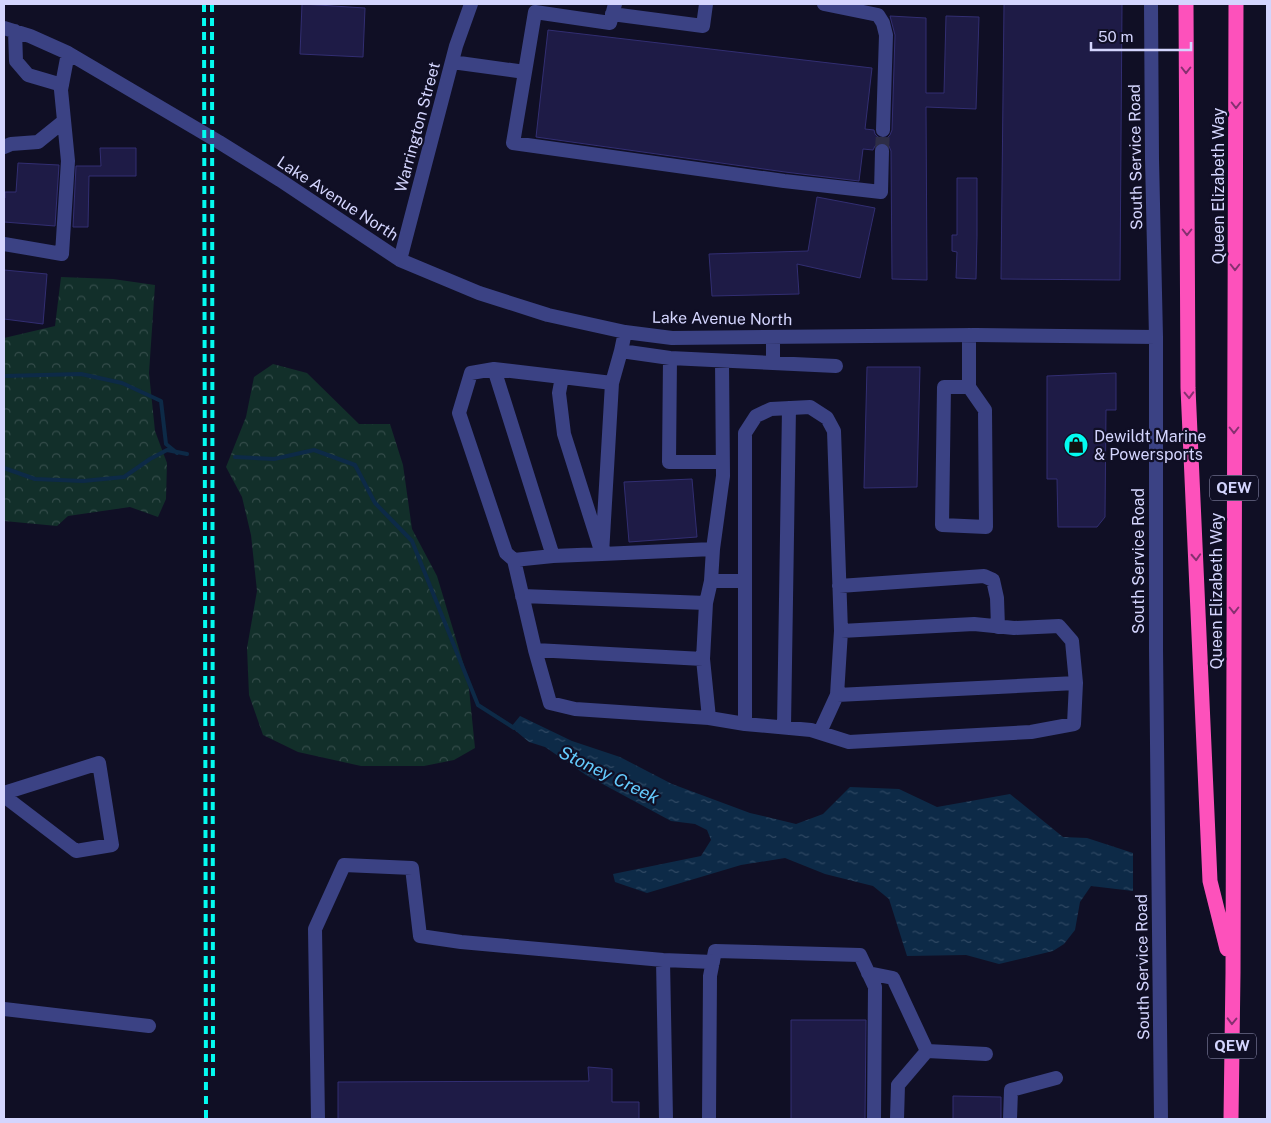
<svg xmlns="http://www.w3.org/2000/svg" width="1271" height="1123" font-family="'Public Sans',sans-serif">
  <defs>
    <pattern id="forest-crowns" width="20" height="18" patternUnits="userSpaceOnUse" patternTransform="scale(1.25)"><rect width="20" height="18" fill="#122f2a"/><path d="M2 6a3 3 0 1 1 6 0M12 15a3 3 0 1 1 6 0" fill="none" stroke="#344c4a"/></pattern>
    <pattern id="water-ripples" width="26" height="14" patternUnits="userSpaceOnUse" patternTransform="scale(1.25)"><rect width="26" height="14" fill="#0d2a47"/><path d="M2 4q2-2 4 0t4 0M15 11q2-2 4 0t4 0" fill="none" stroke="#2f4863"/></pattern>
  </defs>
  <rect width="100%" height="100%" fill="#100f25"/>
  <path fill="url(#forest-crowns)" d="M61,277L113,279L155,285L149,373L155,431L167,463L166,499L158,517L130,507L68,516L57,526L4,521V338L55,326Z
    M273,364L307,373L359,424H390L403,465L412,529L437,576L468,679L475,748L454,760L424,766H361L298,752L263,735L249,695L247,648L257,591L251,535L242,497L226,467L246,417L254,377Z"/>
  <path fill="url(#water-ripples)" d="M520,716L572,741L620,757L672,784L750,813L796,824L823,814L850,787L899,789L937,807L1010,794L1063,837L1087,838L1133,853V891L1091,886L1080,902L1075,930L1064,944L1053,951L999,964L966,955L907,956L889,899L873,886L825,874L785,858L741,865L647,893L615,882L613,874L701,856L711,840L707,830L695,824L671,821L586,775L545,747L529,742L511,727Z"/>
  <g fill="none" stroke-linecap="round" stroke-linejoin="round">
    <path stroke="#0d2a47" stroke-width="4" d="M4,376L81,374L122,383L161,401L166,444L177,453
      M235,457L274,459L314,450L355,465L375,503L412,541L478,705L514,728
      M4,468L35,479L83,481L124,477L150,459L167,450L187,454"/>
  </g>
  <path fill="#1e1b46" stroke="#322e72" d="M302,4L365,8L363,57L300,54Z
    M1004,4H1122L1120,280L1001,279Z
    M890,16L926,18V93H944L946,16L979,17L976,109L926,107L927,280L892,279L891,151L889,146L886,143L882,142L878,143L875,146L873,150L863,149L859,181L785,172L536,137L548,30L872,68L865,129L874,130L875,134L878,137L882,139L887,138L890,135L892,130L895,35Z
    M100,148H136V176H89L88,227H73L76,166H101Z
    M18,163L59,165L55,226L4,222V198H5V192H16Z
    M957,178H977V236L976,279L956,278L957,252L952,251V235H957Z
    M817,197L875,208L860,278L797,264L799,294L712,296L709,254L808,251Z
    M4,270L47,274L43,324L4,319Z
    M867,367H920L917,487L864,488Z
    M1116,373V410H1106L1105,517L1097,527H1058L1057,479H1047V376Z
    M692,479L697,537L629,542L624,482Z
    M791,1020H866L865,1119H791Z
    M588,1067L612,1069V1102H639V1119H338V1082L589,1081Z
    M953,1096L1001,1097V1119H953Z"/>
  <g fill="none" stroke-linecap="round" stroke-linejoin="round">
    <path stroke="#2d2d46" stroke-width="14" stroke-dasharray="14 7" stroke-linecap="butt" d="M882,151L883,130"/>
    <path stroke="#3b4284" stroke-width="14" d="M824,4L878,15L883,23L886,35L883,130
      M1151,4L1152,159L1156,337V649L1161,1119
      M612,14L703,26L706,4
      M4,28L30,36L68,53L219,142L280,180L400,260L479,293L548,315L625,332L672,338L976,335L1156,337
      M15,31L16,61L28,75L62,85
      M452,62L525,72L535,12L610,23L615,4
      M525,72L513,143L784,181L881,192L882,151
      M4,147L11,144L38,142L64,121
      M4,244L62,254L68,161L61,90L68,53
      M400,260L456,46L471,4
      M969,335V387L985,410L986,527L942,525L944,387H969
      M773,338V363
      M621,351L670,358L836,366
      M670,358L669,462H722
      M494,369L553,556
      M562,377L494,369L471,373L459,413L506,553L514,560L553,556L602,554L612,383L562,377L559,393L564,434L602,554L713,549L723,476L722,361
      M612,383L621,351L625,332
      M514,560L535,650L703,659L709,718L745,724L811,730L849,742L1031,732L1074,724L1076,683L1072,641L1059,626L1014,628L974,624L841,631L834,431L827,418L810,407L771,409L756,416L745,433V724
      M711,581H745
      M839,586L984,576L993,580L997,598L998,627
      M522,596L706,603
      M841,631L837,695L1076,683
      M535,650L550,703L575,709L709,718
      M703,659L706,603L711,581L713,549
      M784,727L789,408
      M820,732L837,695
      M4,793L99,763L112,845L76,851L4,796
      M663,960L666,1119
      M868,973L893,978L927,1051L986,1054
      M4,1009L149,1026
      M318,1119L315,929L344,865L412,868L420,936L461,942L663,960L713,962
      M709,1119L710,976L715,951L860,955L875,987L874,1119
      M897,1119L898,1085L927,1051
      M1010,1119L1011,1090L1056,1078"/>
    <path stroke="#fd51bb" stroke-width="15" d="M1186,4L1188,388L1210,881L1227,949
      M1231,1119L1233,973L1236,4"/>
    <path stroke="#03fbf1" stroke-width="4" stroke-dasharray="8 6" stroke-linecap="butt" d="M204,4L206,1119
      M212,4L213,1082"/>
  </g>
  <defs><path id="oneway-chevron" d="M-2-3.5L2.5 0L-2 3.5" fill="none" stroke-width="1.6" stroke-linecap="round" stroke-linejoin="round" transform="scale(1.25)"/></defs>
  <g stroke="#863070">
    <use href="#oneway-chevron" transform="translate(1186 70) rotate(90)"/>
    <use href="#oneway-chevron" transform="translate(1236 105) rotate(90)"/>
    <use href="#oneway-chevron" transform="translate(1187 232) rotate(90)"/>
    <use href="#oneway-chevron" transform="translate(1235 267) rotate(90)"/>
    <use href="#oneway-chevron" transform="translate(1189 395) rotate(88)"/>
    <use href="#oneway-chevron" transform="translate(1234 430) rotate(90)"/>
    <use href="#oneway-chevron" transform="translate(1196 557) rotate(87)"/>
    <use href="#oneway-chevron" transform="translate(1234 610) rotate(90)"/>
    <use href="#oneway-chevron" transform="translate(1232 1021) rotate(91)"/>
  </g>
  <defs>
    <symbol id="shop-disc" viewBox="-11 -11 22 22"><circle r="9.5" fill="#03fbf1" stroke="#100f25"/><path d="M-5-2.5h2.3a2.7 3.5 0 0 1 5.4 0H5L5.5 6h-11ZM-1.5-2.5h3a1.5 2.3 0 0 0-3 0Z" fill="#111"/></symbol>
  </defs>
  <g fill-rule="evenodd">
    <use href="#shop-disc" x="1062" y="431" width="28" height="28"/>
  </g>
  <g text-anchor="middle" stroke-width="4.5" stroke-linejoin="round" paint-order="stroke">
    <g fill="#100f25" stroke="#999abd" stroke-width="1">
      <rect x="1210" y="475.5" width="48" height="25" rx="4"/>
      <rect x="1208" y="1033.5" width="48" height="25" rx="4"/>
    </g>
    <g font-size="15" font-weight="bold" fill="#d4d5fe">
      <text x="1234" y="493">QEW</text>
      <text x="1232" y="1051">QEW</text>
    </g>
    <g font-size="16" fill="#d4d5fe" stroke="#100f25">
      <text transform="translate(417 127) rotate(-75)" y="6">Warrington Street</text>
      <text transform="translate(1135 157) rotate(-91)" y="6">South Service Road</text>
      <text transform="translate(1218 186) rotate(-90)" y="6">Queen Elizabeth Way</text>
      <text transform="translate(338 198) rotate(33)" y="6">Lake Avenue North</text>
      <text transform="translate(722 318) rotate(1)" y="6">Lake Avenue North</text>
      <text transform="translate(1138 561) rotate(-90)" y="6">South Service Road</text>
      <text transform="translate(1216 591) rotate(-90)" y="6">Queen Elizabeth Way</text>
      <text transform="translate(1142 967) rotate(-91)" y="6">South Service Road</text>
    </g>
    <g font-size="16" fill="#d4d5fe" stroke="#100f25" text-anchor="start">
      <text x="1094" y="442">Dewildt Marine<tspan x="1094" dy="18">&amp; Powersports</tspan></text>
    </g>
    <g font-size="18" font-style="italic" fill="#64cbfd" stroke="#100f25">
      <text transform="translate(609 775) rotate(26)" y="6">Stoney Creek</text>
    </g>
  </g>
  <rect width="1271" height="1123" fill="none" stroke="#d4d5fe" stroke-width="10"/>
  <path d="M1091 42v8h100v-8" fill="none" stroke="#d4d5fe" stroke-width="2.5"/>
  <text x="1098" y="42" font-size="15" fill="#d4d5fe" stroke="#100f25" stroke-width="4" paint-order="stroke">50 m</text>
</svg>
